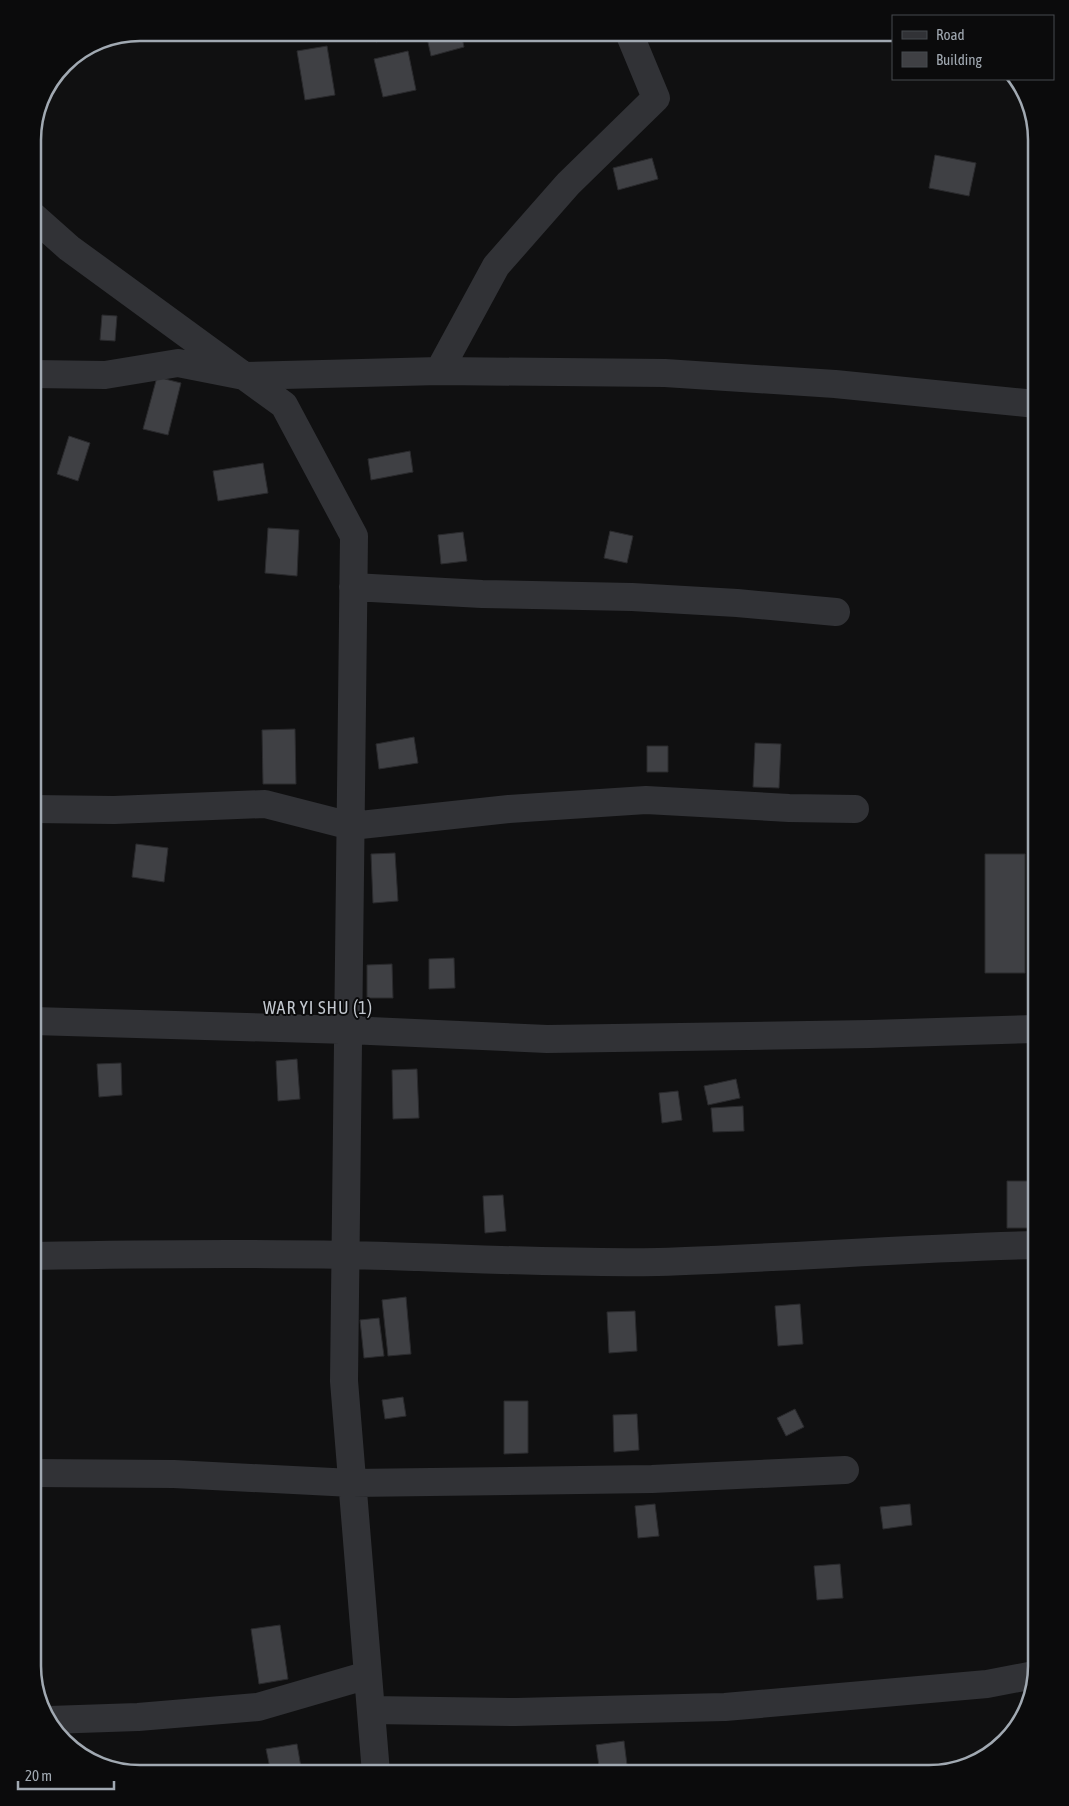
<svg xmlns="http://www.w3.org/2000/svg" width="1069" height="1806" font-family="'Asap Condensed',sans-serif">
  <rect width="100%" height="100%" fill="#101011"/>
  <path fill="#3f4044" stroke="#2a2a2d" d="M373,33H402V34L376,42Z
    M426,33H461L464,47L431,56Z
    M327,46L335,95L305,100L297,51Z
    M408,51L416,90L383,97L374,59Z
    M935,155L976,163L969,196L929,188Z
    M652,158L658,179L618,190L613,168Z
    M33,296H36L33,332Z
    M102,315L117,316L115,341L100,340Z
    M157,377L181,383L168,435L143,429Z
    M69,436L90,443L78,481L57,474Z
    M410,451L413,472L371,480L368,459Z
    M263,463L268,493L218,501L213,471Z
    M268,528L299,530L297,576L265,573Z
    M610,531L633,536L627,563L604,558Z
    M463,532L467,561L441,564L438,535Z
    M295,729L296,784H263L262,730Z
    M414,737L418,763L379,769L376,744Z
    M755,743L781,744L779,788L753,787Z
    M647,746H668V772H647Z
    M136,844L168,848L164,882L132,877Z
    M395,853L398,901L373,903L371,854Z
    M985,854H1025V973H985Z
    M454,958L455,988L429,989V959Z
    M392,964L393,998H367V965Z
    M297,1059L300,1099L278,1101L276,1061Z
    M121,1063L122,1095L99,1097L97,1064Z
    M417,1069L419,1118L393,1119L392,1070Z
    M736,1079L740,1098L708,1105L704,1086Z
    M678,1091L682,1120L662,1123L659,1093Z
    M743,1106L744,1131L713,1132L711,1108Z
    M1007,1181H1034L1033,1228H1007Z
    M503,1195L506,1231L485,1233L483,1196Z
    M406,1297L411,1354L388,1356L382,1300Z
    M800,1304L803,1344L778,1346L775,1306Z
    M635,1311L637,1351L609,1353L607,1312Z
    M379,1318L384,1356L364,1358L360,1320Z
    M403,1397L406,1416L385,1419L382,1400Z
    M504,1401H528V1453L504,1454Z
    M795,1409L804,1427L786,1436L777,1418Z
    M637,1414L639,1450L614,1452L613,1415Z
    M655,1504L659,1536L638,1538L635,1506Z
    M910,1504L912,1525L883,1529L880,1507Z
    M840,1564L843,1598L817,1600L814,1566Z
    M280,1625L288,1679L259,1684L251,1629Z
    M624,1741L628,1773H600L596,1745Z
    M297,1744L302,1773H271L266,1749Z"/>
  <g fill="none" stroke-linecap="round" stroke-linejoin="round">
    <path stroke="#313236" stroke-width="28" d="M33,216L69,248L284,405L354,536L344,1381L376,1773
      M439,371L496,266L568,184L656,98L629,33
      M33,374L105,375L178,363L244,376L439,371L665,373L835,384L1036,404
      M353,587L482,594L632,597L737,603L836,612
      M33,809L114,810L265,804L351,826L509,809L646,800L789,808L855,809
      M33,1021L348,1030L547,1039L870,1034L1036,1029
      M33,1256C137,1254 241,1253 345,1255C450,1257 554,1264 658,1262C784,1258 910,1248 1036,1245
      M33,1473L174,1474L352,1483L652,1479L845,1470
      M371,1710L516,1712L725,1707L987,1684L1034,1675
      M49,1720L138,1717L258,1707L368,1675"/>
  </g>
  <g text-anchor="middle" stroke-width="4" stroke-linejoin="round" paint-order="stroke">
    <g font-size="18" letter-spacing="1" fill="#c2c7ce" stroke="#0b0b0c">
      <text x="318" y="1014">WAR YI SHU (1)</text>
    </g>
  </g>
  <path d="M0 0H1069V1806H0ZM140 41H929A99 99 0 0 1 1028 140V1666A99 99 0 0 1 929 1765H140A99 99 0 0 1 41 1666V140A99 99 0 0 1 140 41Z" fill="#0b0b0c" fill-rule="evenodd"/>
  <path fill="none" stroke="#a1a9b2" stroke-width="2.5" d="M140 41H929A99 99 0 0 1 1028 140V1666A99 99 0 0 1 929 1765H140A99 99 0 0 1 41 1666V140A99 99 0 0 1 140 41Z"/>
  <rect x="892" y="15" width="162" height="65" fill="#0b0b0c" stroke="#474a4e"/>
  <rect x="902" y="31" width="25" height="8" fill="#313236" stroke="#474a4e"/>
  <text x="936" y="40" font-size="15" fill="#a1a9b2">Road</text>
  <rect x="902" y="52" width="25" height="15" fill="#3f4044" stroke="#474a4e"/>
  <text x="936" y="65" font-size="15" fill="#a1a9b2">Building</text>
  <path d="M18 1781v8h96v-8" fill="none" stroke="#a1a9b2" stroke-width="2.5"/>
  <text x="25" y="1781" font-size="15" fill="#a1a9b2" stroke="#0b0b0c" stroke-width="4" paint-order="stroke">20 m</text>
</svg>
